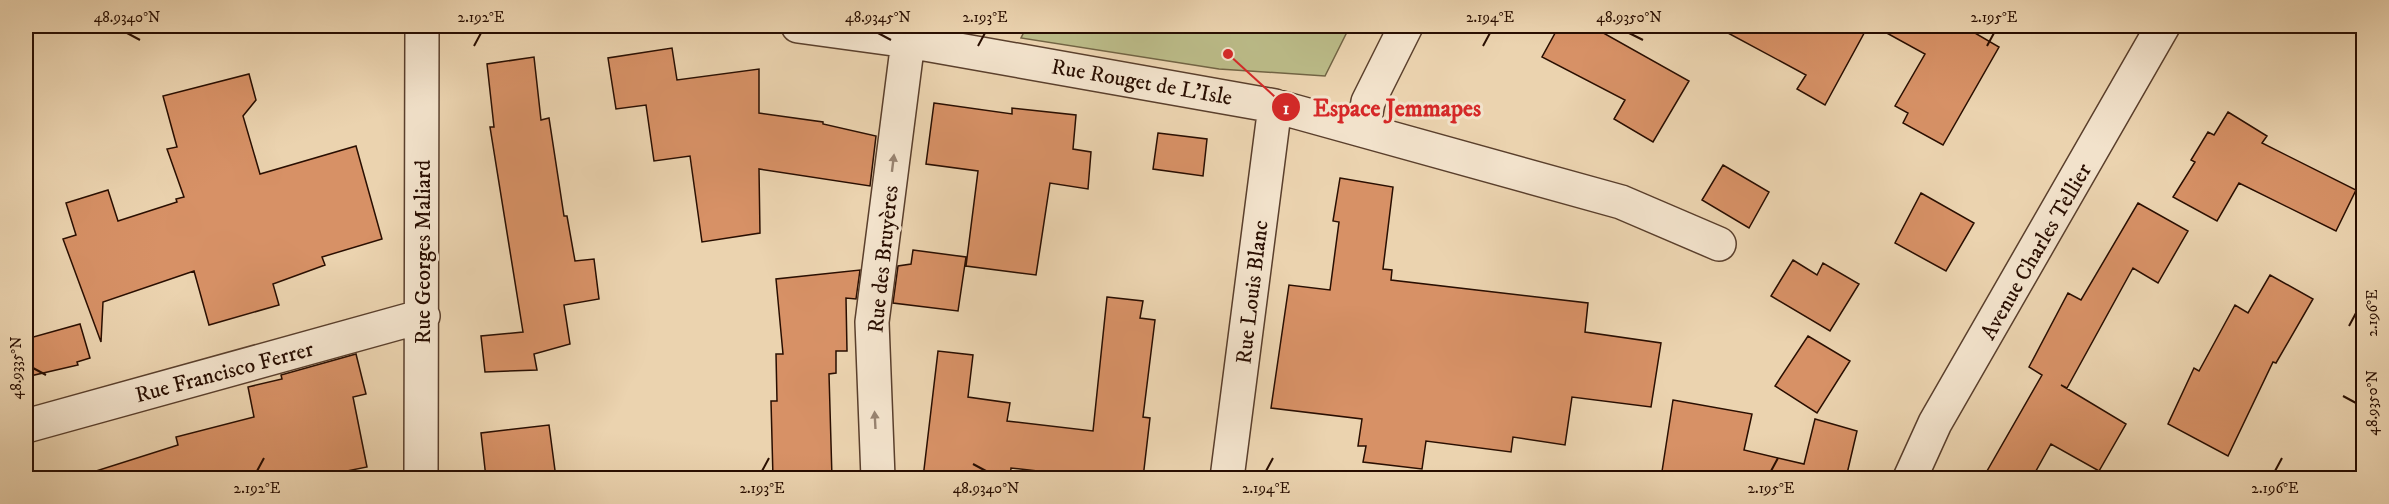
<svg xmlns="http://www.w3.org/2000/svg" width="2389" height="504" font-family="'IM FELL DW Pica',serif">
  <rect width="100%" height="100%" fill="#ebd3af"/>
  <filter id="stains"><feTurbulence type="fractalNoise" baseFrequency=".00333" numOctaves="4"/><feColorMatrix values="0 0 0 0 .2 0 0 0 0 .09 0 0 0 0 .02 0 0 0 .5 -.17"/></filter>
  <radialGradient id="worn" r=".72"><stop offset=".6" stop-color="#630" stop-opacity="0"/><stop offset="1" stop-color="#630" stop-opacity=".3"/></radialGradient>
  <path fill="#bb8" stroke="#726444" stroke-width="1.5" d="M1027,26H1350L1325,76L1219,69L1021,38Z"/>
  <path fill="#d79166" stroke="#290e01" stroke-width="1.5" d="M1559,26H1591L1689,81L1653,142L1614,119L1625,100L1542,57Z
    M1715,26H1868L1825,105L1797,89L1806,75Z
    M1874,26H1963L1999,47L1943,145L1903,123L1908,113L1895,106L1925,54Z
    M672,48L677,80L759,69V113L823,122V124L876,136L870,186L759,169L760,233L702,242L690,156L654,161L646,105L616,109L608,58Z
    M534,57L541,120L549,118L564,216H567L575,261L594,259L599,299L564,305L570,344L534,354L537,370L485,372L481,336L523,332L490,127H494L487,64Z
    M249,74L256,100L243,116L260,174L356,146L382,239L322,257L325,265L273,284L279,305L209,325L194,271L103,302L101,342L63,239L76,235L66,203L108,190L118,221L177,202L176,199L184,197L167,149L177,147L163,96Z
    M934,103L1012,114V108L1076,115L1073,149L1091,152L1088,189L1050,183L1036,275L966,266L978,171L926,164Z
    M2228,112L2267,136L2262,143L2356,190L2336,231L2239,183L2217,221L2173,197L2195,162L2191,160L2208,132L2214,135Z
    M1158,133L1207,139L1203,176L1153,169Z
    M1723,165L1769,192L1749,228L1702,200Z
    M1340,178L1393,187L1383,269L1392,270L1391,280L1588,303L1585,332L1661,343L1651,407L1572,397L1565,445L1513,437L1511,452L1426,441L1422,469L1363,462L1366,446H1358L1362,419L1271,408L1289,285L1330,290L1339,222L1333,221Z
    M1921,193L1974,223L1946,271L1895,243Z
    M2138,203L2188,231L2158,283L2133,268L2067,388L2061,385L2126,424L2099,471L2051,444L2032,478H1983L2042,375L2029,367L2068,293L2081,300Z
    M913,250L966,257L958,311L893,303L898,266L911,264Z
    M1793,260L1817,275L1823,263L1859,284L1830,331L1771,296Z
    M860,270L856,299L846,298L847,351H836V373L829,374L832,478H773L771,401H777L776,354H783L776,279Z
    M2270,275L2313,299L2276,363L2273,362L2228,456L2168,424L2194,368L2199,371L2235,305L2248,313Z
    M1107,297L1143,301L1140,318L1155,320L1143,417L1150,418L1143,478H1099L1011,468L1010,478H923L938,351L973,355L968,397L1010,403L1007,421L1093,431Z
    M80,324L90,358L77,362L78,365L30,376L26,357V339Z
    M1808,336L1850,361L1817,413L1775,386Z
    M356,354L366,394L353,397L367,467L312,478H97L96,471L178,445L176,437L254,417L248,387L282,379L281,375Z
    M1673,400L1752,414L1744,450L1804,464L1815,419L1857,431L1846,478H1661Z
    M549,425L556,478H486L481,433Z"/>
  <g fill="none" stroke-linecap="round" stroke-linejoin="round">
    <defs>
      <path id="minor" d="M798,26L908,41L1275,106L1621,202L1719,244
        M1363,130L1368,102L1406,26
        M26,426L423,316
        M421,478L422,26
        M878,478L872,322L908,41
        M1227,478L1275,106
        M1910,478L1935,423L2163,26"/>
    </defs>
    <use href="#minor" stroke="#5a3f2c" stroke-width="36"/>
    <use href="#minor" stroke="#f2e2cb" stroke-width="33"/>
  </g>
  <defs><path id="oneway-solid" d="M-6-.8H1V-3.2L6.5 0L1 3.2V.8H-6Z" transform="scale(1.5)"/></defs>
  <g fill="#988370">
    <use href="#oneway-solid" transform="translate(893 163) rotate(-83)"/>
    <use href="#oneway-solid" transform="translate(875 420) rotate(-93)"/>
  </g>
  <path fill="none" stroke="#290e01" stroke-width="2" d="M127,33L140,40M878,33L891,40M1629,33L1643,40M474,46L481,33M978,46L985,33M1483,46L1490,33M1987,46L1994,33M2349,326L2356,313M33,368L46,375M2343,396L2356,403M973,464L986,471M257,471L264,458M762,471L769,458M1266,471L1273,458M1771,471L1778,458M2275,471L2282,458"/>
  <g text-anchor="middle" stroke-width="6" stroke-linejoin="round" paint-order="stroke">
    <g font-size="22" fill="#290e01" stroke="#f2e2cb">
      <text transform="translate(1142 81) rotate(10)" y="8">Rue Rouget de L'Isle</text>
      <text transform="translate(2035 251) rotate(-60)" y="8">Avenue Charles Tellier</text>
      <text transform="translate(422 252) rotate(-90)" y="8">Rue Georges Maliard</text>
      <text transform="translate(882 259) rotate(-84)" y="8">Rue des Bruyères</text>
      <text transform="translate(1251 292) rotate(-83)" y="8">Rue Louis Blanc</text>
      <text transform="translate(224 371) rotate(-15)" y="8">Rue Francisco Ferrer</text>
    </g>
  </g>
  <path fill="none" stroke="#d62828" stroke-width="2" d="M1228 54L1286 107"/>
  <g fill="#d62828" stroke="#f2e2cb" stroke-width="2">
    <circle cx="1228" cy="54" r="6"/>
    <circle cx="1286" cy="107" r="15"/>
  </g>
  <g font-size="18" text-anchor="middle" font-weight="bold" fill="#fff">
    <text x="1286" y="114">1</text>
  </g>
  <g font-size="24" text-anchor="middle" font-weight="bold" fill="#d62828" stroke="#f2e2cb" stroke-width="6" stroke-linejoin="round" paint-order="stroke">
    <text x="1397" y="116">Espace Jemmapes</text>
  </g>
  <rect width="2389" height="504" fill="none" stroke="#ebd3af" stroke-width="66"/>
  <rect x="33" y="33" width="2323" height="438" fill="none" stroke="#290e01" stroke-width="2"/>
  <g font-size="15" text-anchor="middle" fill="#290e01">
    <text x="127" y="22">48.9340°N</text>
    <text x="481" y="22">2.192°E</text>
    <text x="878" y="22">48.9345°N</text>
    <text x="985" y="22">2.193°E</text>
    <text x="1490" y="22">2.194°E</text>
    <text x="1629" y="22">48.9350°N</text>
    <text x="1994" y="22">2.195°E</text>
    <text transform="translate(2372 313) rotate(-90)" y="5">2.196°E</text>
    <text transform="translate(16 368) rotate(-90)" y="5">48.9335°N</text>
    <text transform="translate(2372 403) rotate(-90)" y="5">48.9350°N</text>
    <text x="257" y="493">2.192°E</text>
    <text x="762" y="493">2.193°E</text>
    <text x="986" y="493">48.9340°N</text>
    <text x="1266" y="493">2.194°E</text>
    <text x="1771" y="493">2.195°E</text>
    <text x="2275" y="493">2.196°E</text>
  </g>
  <rect width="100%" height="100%" filter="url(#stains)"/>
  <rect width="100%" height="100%" fill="url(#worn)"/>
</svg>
